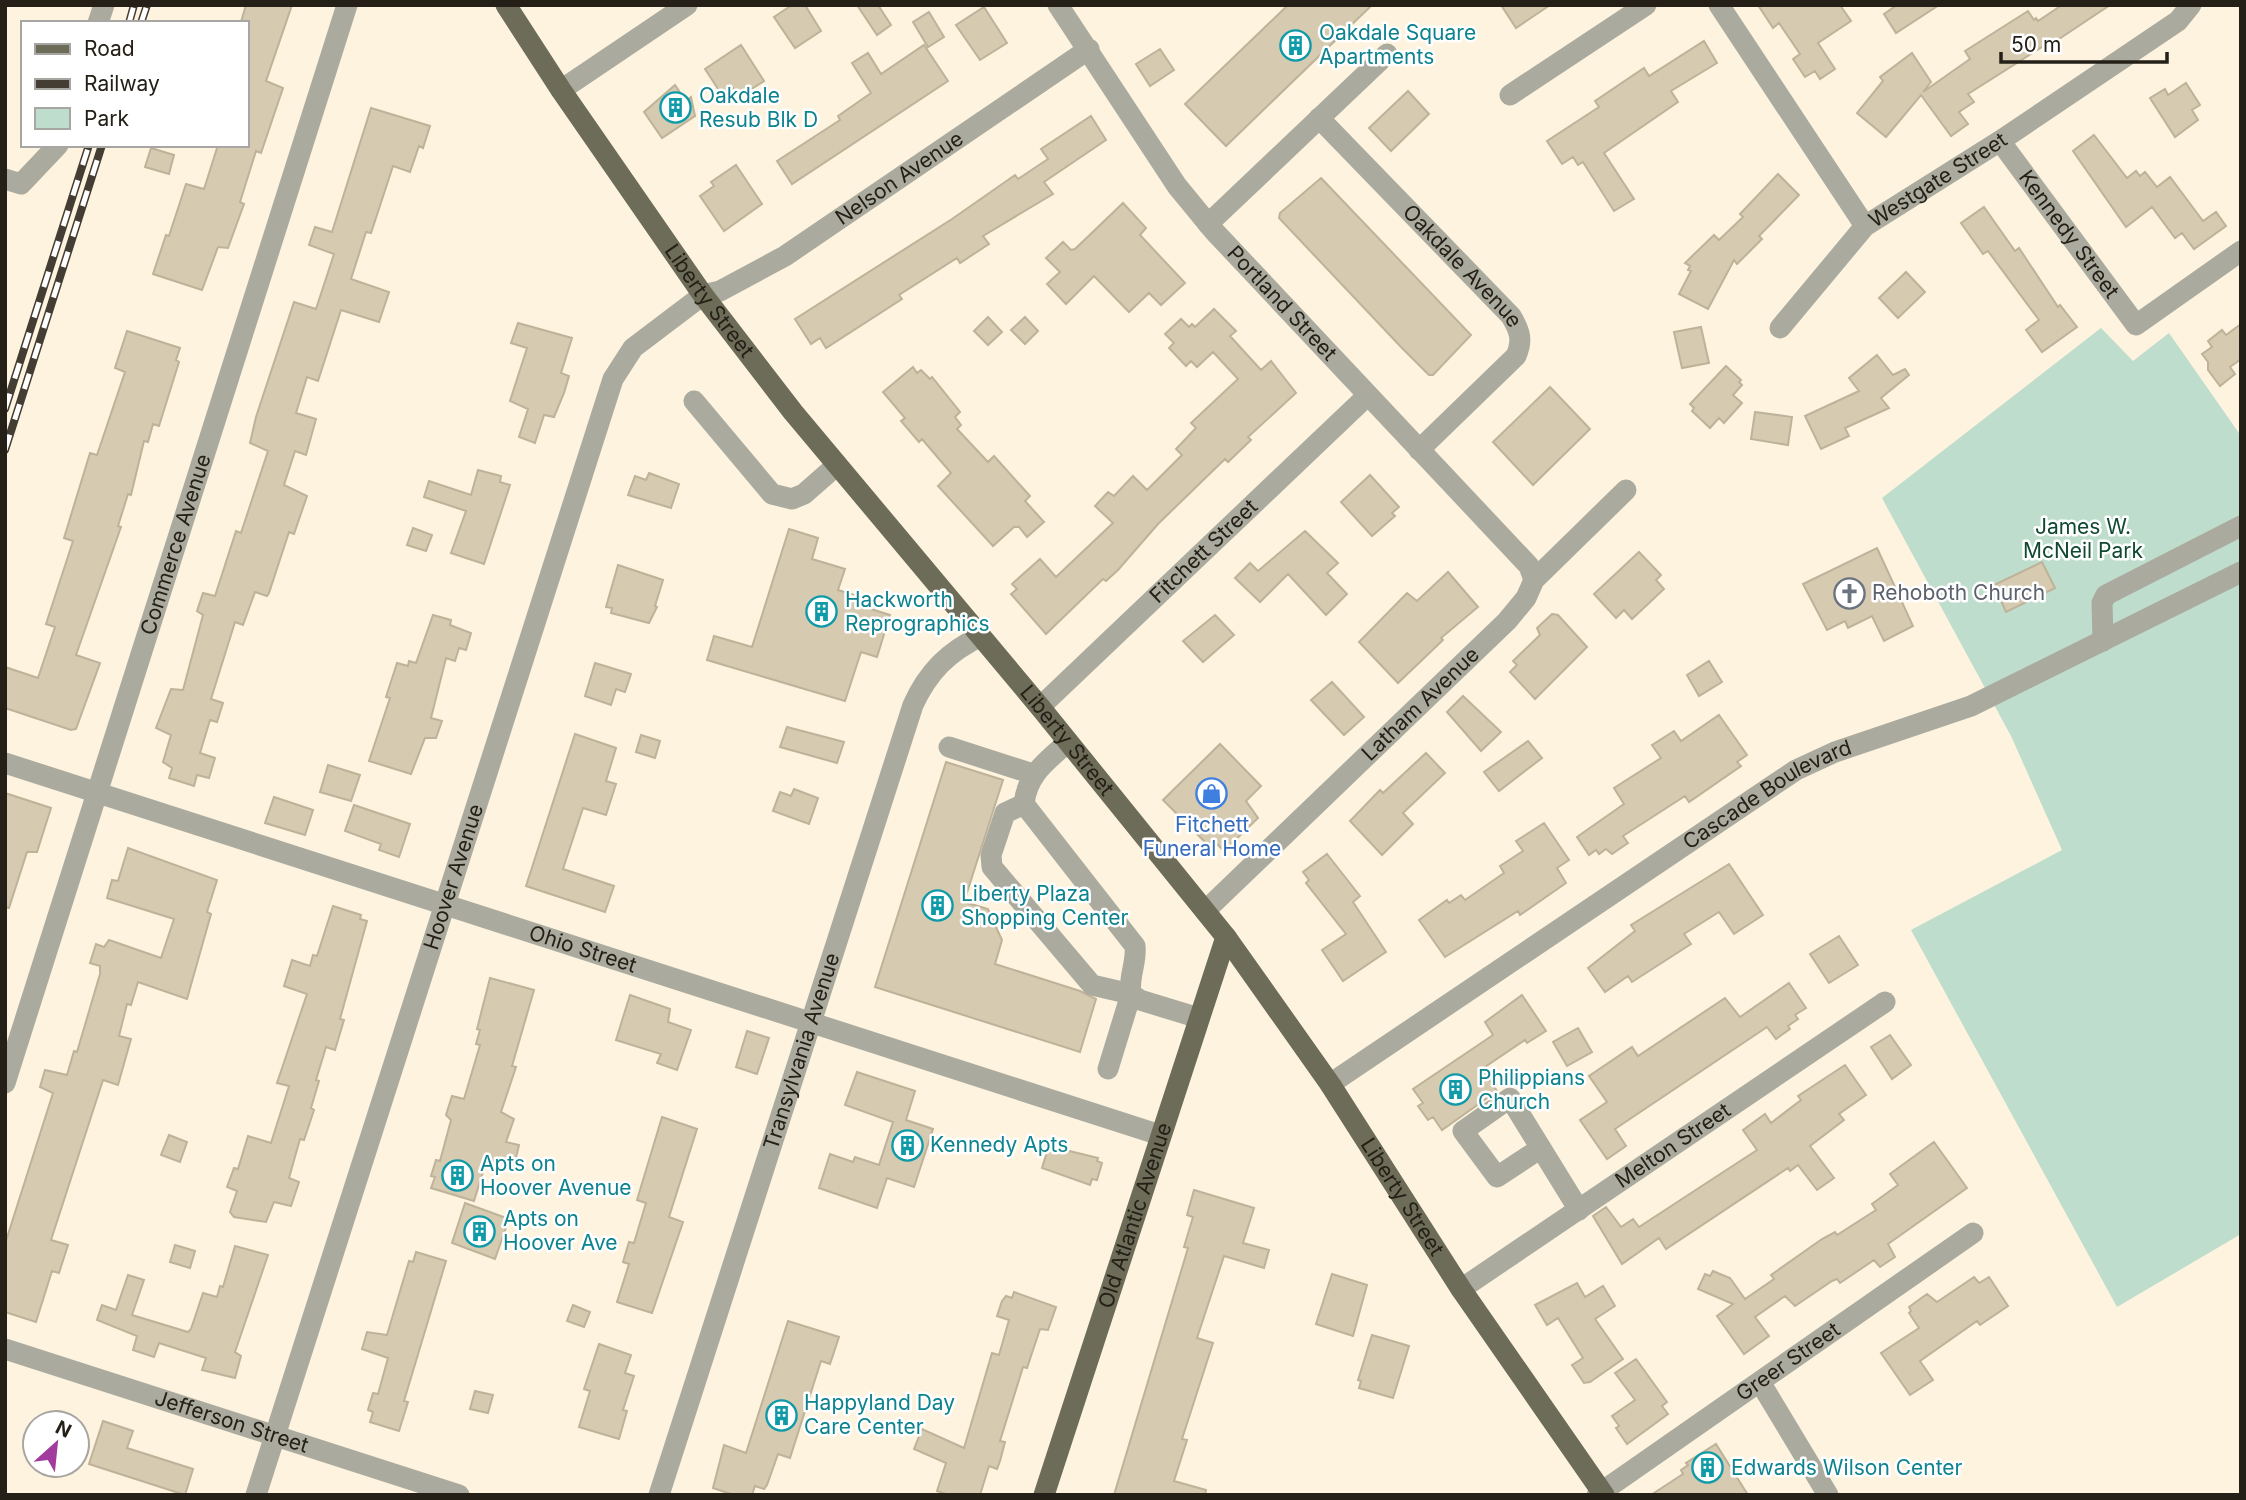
<svg xmlns="http://www.w3.org/2000/svg" width="2246" height="1500" font-family="Inter,sans-serif">
  <rect width="100%" height="100%" fill="#fdf3de"/>
  <path fill="#beddcc" d="M2101,328L2133,361L2169,333L2241,436V1234L2117,1307L1911,930L2062,850L2011,736L1882,498Z"/>
  <path fill="#d6cab1" stroke="#beb299" stroke-width="2" d="M246,5H292L266,81L283,88L261,153L256,151L240,202L244,204L228,248L218,247L202,290L153,274L166,235L169,236L186,184L204,189L218,145H247V23L241,22Z
    M792,5H805L821,31L795,48L774,17Z
    M857,5H878L891,25L877,35Z
    M1288,5H1372L1226,146L1185,104Z
    M1501,5H1550L1516,28Z
    M1758,5H1840L1851,21L1818,43L1835,69L1820,79L1815,71L1805,77L1793,59L1800,54L1779,23L1773,28Z
    M1897,5H1939L1896,33L1884,14Z
    M2062,5H2110L2044,49L2042,47L1968,94L1974,102L1959,112L1968,124L1951,136L1921,95L1886,137L1857,113L1883,81L1880,77L1912,53L1931,82L1923,92L1970,59L1965,51L2028,11L2034,20L2036,18L2038,21Z
    M984,7L1007,43L980,60L956,25Z
    M929,12L944,37L928,47L913,22Z
    M1704,41L1717,63L1671,91L1678,102L1604,153L1634,199L1614,211L1583,162L1578,165L1573,157L1562,164L1547,141L1599,107L1595,101L1644,68L1649,76Z
    M741,45L764,81L739,97L733,88L722,95L705,69Z
    M924,45L948,81L792,184L777,161L840,120L838,116L871,93L852,63L868,53L881,74Z
    M1160,49L1174,70L1150,86L1136,64Z
    M2186,83L2200,105L2192,110L2198,120L2175,137L2150,98L2165,89L2168,95Z
    M675,85L686,101L691,97L695,116L662,138L644,112Z
    M1408,91L1429,114L1391,151L1369,128Z
    M371,108L430,126L423,148L419,146L410,172L393,166L371,233L366,232L351,279L389,292L379,322L341,310L318,381L307,377L296,413L316,419L306,455L295,451L284,485L307,496L294,534L289,532L269,593L267,596L255,592L243,625L235,622L211,699L223,703L217,722L210,720L200,753L215,758L209,778L197,775L194,786L169,778L172,768L163,762L171,735L156,728L171,689L183,690L203,615L197,611L203,593L215,596L236,531L241,533L268,451L250,443L256,417L294,302L316,309L334,254L309,245L315,227L332,232Z
    M1091,116L1106,140L1044,182L1053,194L983,236L989,244L960,263L957,258L899,295L902,299L826,348L820,338L811,344L795,319L952,219L1015,175L1018,179L1048,159L1041,149Z
    M2094,135L2127,178L2136,171L2140,176L2145,172L2157,187L2170,177L2203,221L2216,212L2226,226L2194,249L2182,233L2175,238L2152,207L2126,227L2073,151Z
    M151,148L174,155L169,174L145,167Z
    M736,165L762,204L724,231L700,196L714,186L711,182Z
    M1778,174L1799,195L1759,236L1762,239L1737,264L1734,260L1708,309L1679,294L1691,271L1688,270L1690,266L1685,263L1714,235L1719,240L1743,217L1740,214Z
    M1321,178L1471,335L1433,375H1429L1401,347L1279,218L1280,213Z
    M1123,203L1146,228L1140,235L1185,283L1161,305L1149,293L1129,312L1094,276L1066,304L1047,284L1060,272L1046,258L1063,242L1071,250L1075,249Z
    M1984,207L2015,251L2019,248L2058,307L2060,305L2077,327L2042,352L2026,330L2039,320L1988,251L1983,254L1961,223Z
    M1906,272L1925,292L1898,318L1879,298Z
    M1214,309L1236,331L1230,336L1261,370L1271,361L1296,393L1248,437L1251,440L1228,462L1225,459L1158,524L1118,570L1106,581L1103,579L1046,634L1011,594L1017,589L1012,584L1040,559L1056,577L1113,523L1095,506L1108,492L1114,496L1133,476L1147,490L1182,455L1176,449L1196,428L1191,423L1238,379L1213,352L1197,367L1191,361L1186,366L1169,348L1174,343L1165,334L1181,319L1189,327L1192,324L1195,327Z
    M988,317L1002,332L988,345L974,331Z
    M1025,317L1038,331L1025,344L1011,330Z
    M518,323L572,338L561,373L569,376L564,393L554,417L544,415L535,443L519,437L528,409L510,401L527,348L511,343Z
    M2241,324V359L2230,367L2235,374L2220,386L2208,370V362L2202,354L2212,347L2208,341L2222,330L2226,335Z
    M1701,327L1709,363L1682,368L1674,332Z
    M127,331L180,348L176,360L179,362L159,426L153,424L148,442L144,441L131,495L128,494L118,526L121,527L76,655L100,663L76,729L71,730L5,708V667L38,678L55,627L46,624L73,541L64,538L90,453L97,455L125,372L115,368Z
    M1877,355L1893,375L1905,369L1909,375L1881,398L1889,408L1845,428L1849,436L1821,449L1805,416L1859,391L1849,378Z
    M1726,366L1741,380L1739,382L1742,385L1733,395L1742,403L1724,423L1719,418L1710,428L1692,411L1694,408L1690,404Z
    M913,367L917,373L921,370L930,379L932,377L960,412L955,417L961,425L957,429L988,462L994,456L1030,496L1025,501L1044,522L1027,537L1019,527H1014L993,546L938,486L951,473L922,439L919,442L901,421L905,418L883,392Z
    M1550,387L1590,429L1533,485L1493,442Z
    M1755,412L1792,417L1788,445L1751,439Z
    M478,470L501,476L500,482L510,485L484,564L451,553L466,511L424,497L429,481L471,495Z
    M649,473L679,484L671,508L628,495L635,476L646,480Z
    M1370,475L1399,507L1392,513L1395,516L1372,536L1341,502Z
    M413,528L432,535L426,551L407,545Z
    M789,529L818,538L812,559L845,569L838,590L874,601L871,609L890,615L877,657L861,652L845,701L707,660L714,636L752,647Z
    M1305,531L1338,563L1327,573L1347,594L1326,615L1288,574L1260,602L1235,578L1250,563L1258,571Z
    M1877,548L1913,626L1884,641L1872,616L1848,628L1845,621L1827,630L1803,584Z
    M1639,552L1661,575L1656,580L1664,589L1632,619L1624,610L1616,618L1594,594Z
    M2042,562L2055,588L2006,612L1994,585Z
    M618,565L663,580L655,606L657,607L649,623L611,613L612,608L606,607Z
    M1448,572L1478,607L1441,638L1443,640L1398,683L1359,642L1407,593L1417,601Z
    M1552,614L1558,615L1587,647L1535,699L1510,672L1517,665L1513,661L1540,635L1537,628Z
    M433,615L451,620L450,625L471,633L466,650L459,648L455,661L446,658L431,718L442,721L436,738H425L411,774L369,761L390,698L386,697L397,663L408,666L409,661L416,663Z
    M1215,615L1234,635L1203,662L1183,641Z
    M1709,661L1722,682L1699,696L1687,675Z
    M595,663L631,674L625,692L616,689L611,705L585,696Z
    M1332,682L1364,717L1344,735L1311,700Z
    M1463,696L1501,732L1481,751L1447,712Z
    M1719,715L1747,755L1737,762L1741,766L1689,802L1685,796L1623,836L1628,843L1612,854L1606,849L1599,854L1596,850L1589,855L1577,837L1624,804L1614,788L1661,758L1652,745L1674,731L1681,741Z
    M787,727L844,742L837,763L780,747Z
    M575,734L616,748L606,781L616,784L606,815L583,808L563,869L614,886L605,912L526,886Z
    M641,735L660,741L655,758L636,752Z
    M1528,741L1542,758L1499,791L1484,772Z
    M1220,744L1261,786L1246,801L1258,818L1224,851L1213,840L1208,845L1163,800Z
    M1426,753L1445,773L1403,813L1413,824L1382,855L1350,821L1380,790L1383,793Z
    M946,762L1003,780L964,902L988,909L1002,940L995,964L1080,991L1096,999L1080,1052L875,987Z
    M328,765L360,775L351,801L320,792Z
    M794,789L818,798L809,824L773,811L780,792L791,796Z
    M5,793L51,808L37,852H27L9,908L5,907Z
    M274,797L313,810L305,835L265,823Z
    M354,805L410,824L399,857L379,850L381,844L345,831Z
    M1544,823L1569,860L1557,868L1566,883L1520,915L1518,911L1445,957L1419,920L1447,900L1449,903L1461,895L1465,900L1504,873L1500,866L1523,851L1516,841Z
    M128,848L217,880L207,912L211,914L187,999L138,982L131,1005L127,1004L119,1036L131,1039L118,1085L103,1080L51,1240L68,1245L59,1273L52,1271L36,1322L5,1312V1244L53,1093L40,1087L45,1070L67,1075L74,1051L77,1052L100,974V966L90,963L96,944L104,947L109,940L161,958L174,919L107,898L112,880L118,881Z
    M1327,854L1360,896L1353,902L1386,952L1343,981L1322,950L1346,934L1306,883L1309,880L1303,872Z
    M1729,864L1763,915L1734,934L1719,912L1684,934L1691,944L1632,982L1628,976L1605,992L1588,968L1635,931L1631,925Z
    M333,906L361,915L360,919L367,921L340,1019L344,1020L335,1050L326,1047L316,1080L319,1081L311,1108L314,1110L304,1140L300,1139L289,1178L299,1182L291,1206L274,1202L266,1222L234,1217L230,1212L237,1191L227,1187L234,1168L238,1169L248,1136L271,1143L289,1086L277,1083L307,994L284,986L292,960L310,966L313,955L317,956Z
    M1839,936L1858,965L1829,983L1810,954Z
    M490,978L534,990L512,1066L516,1067L501,1112L514,1119L506,1142L519,1145L514,1166L487,1159L474,1201L431,1188L435,1177L431,1176L436,1160L440,1161L451,1120L446,1115L452,1096L464,1099L480,1045L476,1044L480,1030L477,1029Z
    M1789,983L1806,1008L1795,1015L1798,1019L1788,1026L1790,1029L1776,1039L1767,1027L1615,1129L1626,1146L1607,1159L1580,1120L1607,1102L1589,1076L1632,1047L1638,1056L1725,998L1740,1017Z
    M630,995L670,1009L668,1022L691,1030L677,1070L657,1063L661,1054L616,1040Z
    M1522,995L1546,1031L1527,1043L1525,1040L1482,1069L1497,1091L1442,1130L1433,1117L1428,1120L1418,1106L1423,1103L1413,1089L1493,1035L1485,1022Z
    M1578,1028L1592,1052L1567,1066L1553,1042Z
    M747,1031L769,1038L757,1074L736,1067Z
    M1890,1035L1911,1065L1892,1079L1871,1047Z
    M1845,1065L1866,1095L1839,1114L1844,1120L1810,1146L1834,1178L1817,1190L1798,1165L1790,1171L1788,1168L1666,1249L1659,1238L1622,1264L1593,1216L1606,1207L1621,1227L1633,1219L1639,1227L1757,1150L1743,1130L1765,1114L1771,1123L1801,1100L1798,1096Z
    M857,1072L915,1091L906,1120L933,1129L914,1187L887,1178L877,1208L819,1188L830,1154L853,1162L855,1157L879,1165L893,1122L845,1105Z
    M662,1117L697,1129L669,1217L683,1222L652,1313L617,1302L629,1264L623,1262L629,1242L634,1243L646,1203L637,1200Z
    M169,1135L187,1142L180,1162L161,1155Z
    M1934,1142L1967,1188L1888,1244L1895,1257L1880,1267L1874,1260L1840,1283L1837,1279L1832,1281L1795,1306L1785,1296L1755,1317L1769,1336L1744,1354L1717,1316L1733,1304L1698,1289L1705,1274L1710,1276L1713,1271L1730,1278L1745,1299L1774,1279L1771,1275L1822,1239L1835,1232L1837,1235L1876,1210L1872,1204L1898,1185L1890,1174Z
    M1049,1146L1098,1158L1097,1161L1102,1163L1097,1180L1092,1179L1090,1185L1042,1168Z
    M1194,1190L1254,1208L1243,1243L1269,1250L1264,1268L1224,1256L1197,1338L1213,1343L1182,1439L1187,1440L1174,1481L1206,1490L1205,1495H1114L1188,1248L1184,1247L1193,1217L1187,1215Z
    M465,1203L509,1219L495,1259L452,1243Z
    M175,1245L195,1251L190,1268L170,1262Z
    M235,1246L268,1255L235,1352L241,1356L235,1378L202,1370L206,1358L159,1343L154,1357L133,1350L137,1336L97,1320L102,1305L116,1310L128,1275L144,1280L132,1315L188,1332L191,1329L203,1293L217,1297L220,1286L223,1287Z
    M416,1252L446,1261L404,1401L408,1402L399,1431L370,1422L373,1412L368,1410L373,1393L378,1394L388,1358L362,1349L367,1332L387,1335L409,1261L413,1262Z
    M1332,1274L1367,1285L1353,1336L1316,1324Z
    M1974,1277L1979,1283L1989,1277L2008,1306L1980,1325L1977,1321L1920,1361L1933,1380L1910,1395L1881,1353L1919,1328L1909,1313L1911,1311L1909,1307L1927,1294L1937,1302Z
    M1577,1283L1585,1297L1603,1286L1615,1306L1595,1319L1623,1359L1590,1382L1584,1383L1572,1365L1583,1358L1558,1318L1547,1325L1535,1305Z
    M1014,1292L1056,1307L1048,1330L1040,1329L1027,1368L1023,1367L1000,1441L1005,1442L1000,1461L997,1469L989,1466L980,1495H949L937,1491L946,1463L914,1449L922,1429L964,1448L992,1353L999,1355L1009,1320L997,1316L1002,1301L1006,1296L1012,1298Z
    M573,1305L590,1312L584,1327L567,1321Z
    M788,1321L839,1337L830,1364L821,1361L790,1458L778,1454L767,1485L764,1489L755,1486L752,1495H734L713,1488L724,1445L746,1453Z
    M1372,1335L1409,1346L1393,1398L1359,1388L1361,1381L1358,1380Z
    M599,1344L631,1355L625,1373L634,1376L623,1410L627,1411L619,1439L579,1427L590,1391L584,1389Z
    M1636,1359L1667,1402L1662,1406L1668,1414L1627,1444L1616,1428L1619,1426L1612,1416L1635,1400L1615,1373Z
    M475,1391L493,1395L488,1413L470,1409Z
    M103,1421L133,1431L127,1448L193,1469L185,1495L89,1464Z
    M1716,1444L1748,1495H1651L1683,1474L1681,1470L1688,1465L1686,1463Z"/>
  <g fill="none" stroke-linecap="round" stroke-linejoin="round">
    <g stroke="#aaaa9e" stroke-width="21">
      <path id="s1" d="M1058,5L1177,186L1214,231L1529,566L1534,580"/>
      <path d="M1719,5L1865,226"/>
      <path d="M98,23L104,5"/>
      <path d="M561,90L687,5"/>
      <path d="M1510,95L1646,5"/>
      <path id="s2" d="M1319,118L1511,316C1520,331 1523,340 1516,356L1419,450"/>
      <path id="s3" d="M2000,141L2136,325L2241,251"/>
      <path d="M5,179L21,184L58,145"/>
      <path d="M1208,224L1387,54"/>
      <path id="s4" d="M1780,328L1865,226L2000,141L2178,21L2191,5"/>
      <path d="M694,401L772,494L792,499L804,494L837,465"/>
      <path d="M2103,641L2102,603L2106,595L2241,526"/>
      <path id="s5" d="M1040,707L1367,396"/>
      <path d="M1068,742C1047,761 1027,774 1024,804L1135,946C1137,963 1128,977 1131,994L1140,1000L1199,1018"/>
      <path d="M949,747L1033,774"/>
      <path id="s6" d="M5,763L1160,1135"/>
      <path d="M1024,804L1005,813L991,855L992,867L1092,985L1131,994L1108,1069"/>
      <path id="s7" d="M1205,911L1507,621L1526,598L1534,580L1626,490"/>
      <path id="s8" d="M5,1083L347,5"/>
      <path id="s9" d="M1330,1084L1796,770L1835,752L1971,706L2241,572"/>
      <path d="M1541,1148L1497,1177L1463,1131L1510,1098L1579,1210"/>
      <path id="s10" d="M1461,1289L1885,1002"/>
      <path id="s11" d="M5,1349L459,1495"/>
      <path d="M1760,1382L1828,1495"/>
      <path id="s12" d="M256,1495L613,379L633,348L703,295L720,291L785,256L1089,49"/>
      <path id="s13" d="M659,1495L913,705C928,672 948,652 981,636"/>
      <path id="s14" d="M1597,1495L1973,1233"/>
    </g>
    <g stroke="#6d6c58" stroke-width="21">
      <path id="s15" d="M506,5L561,90L703,295L793,412L1040,707L1226,937L1330,1084L1461,1289L1604,1495"/>
      <path id="s16" d="M1044,1495L1226,937"/>
    </g>
    <defs>
      <path id="rail" d="M129,23L134,5
        M141,23L147,5
        M5,409L89,145
        M5,450L102,145"/>
    </defs>
    <use href="#rail" stroke="#433d33" stroke-width="8"/>
    <use href="#rail" stroke="#fff" stroke-width="5" stroke-dasharray="16" stroke-linecap="butt"/>
  </g>
  <defs>
    <symbol id="building-ring" viewBox="-11 -11 22 22"><circle r="9.5" fill="#fff" stroke="#0f9aa8" stroke-width="1.5"/><path d="M-4-6H4V6H1V3H-1V6H-4ZM-2.5-4.3h1.7v1.8h-1.7ZM.8-4.3h1.7v1.8H.8ZM-2.5-1h1.7V.8h-1.7ZM.8-1h1.7V.8H.8Z" fill="#0f9aa8"/></symbol>
    <symbol id="church-ring" viewBox="-11 -11 22 22"><circle r="9.5" fill="#fff" stroke="#6b7280" stroke-width="1.5"/><path d="M-1.2-6h2.4v3.5h3.3v2.4h-3.3V6h-2.4V-.1h-3.3v-2.4h3.3Z" fill="#6b7280"/></symbol>
    <symbol id="shop-ring" viewBox="-11 -11 22 22"><circle r="9.5" fill="#fff" stroke="#3f7fe0" stroke-width="1.5"/><path d="M-5-2.5h2.3a2.7 3.5 0 0 1 5.4 0H5L5.5 6h-11ZM-1.5-2.5h3a1.5 2.3 0 0 0-3 0Z" fill="#3f7fe0"/></symbol>
  </defs>
  <g fill-rule="evenodd">
    <use href="#building-ring" x="1278" y="28" width="35" height="35"/>
    <use href="#building-ring" x="658" y="90" width="35" height="35"/>
    <use href="#church-ring" x="1832" y="576" width="35" height="35"/>
    <use href="#building-ring" x="804" y="594" width="35" height="35"/>
    <use href="#shop-ring" x="1194" y="776" width="35" height="35"/>
    <use href="#building-ring" x="920" y="888" width="35" height="35"/>
    <use href="#building-ring" x="1438" y="1072" width="35" height="35"/>
    <use href="#building-ring" x="890" y="1128" width="35" height="35"/>
    <use href="#building-ring" x="440" y="1158" width="35" height="35"/>
    <use href="#building-ring" x="462" y="1214" width="35" height="35"/>
    <use href="#building-ring" x="764" y="1398" width="35" height="35"/>
    <use href="#building-ring" x="1690" y="1450" width="35" height="35"/>
  </g>
  <g text-anchor="middle" stroke-width="5" stroke-linejoin="round" paint-order="stroke">
    <g font-size="21" fill="#0d838f" stroke="#fff" text-anchor="start">
      <text x="1319" y="40">Oakdale Square<tspan x="1319" dy="24">Apartments</tspan></text>
      <text x="699" y="103">Oakdale<tspan x="699" dy="24">Resub Blk D</tspan></text>
      <text x="845" y="607">Hackworth<tspan x="845" dy="24">Reprographics</tspan></text>
      <text x="961" y="901">Liberty Plaza<tspan x="961" dy="24">Shopping Center</tspan></text>
      <text x="1478" y="1085">Philippians<tspan x="1478" dy="24">Church</tspan></text>
      <text x="930" y="1152">Kennedy Apts</text>
      <text x="480" y="1171">Apts on<tspan x="480" dy="24">Hoover Avenue</tspan></text>
      <text x="503" y="1226">Apts on<tspan x="503" dy="24">Hoover Ave</tspan></text>
      <text x="804" y="1410">Happyland Day<tspan x="804" dy="24">Care Center</tspan></text>
      <text x="1731" y="1475">Edwards Wilson Center</text>
    </g>
    <g font-size="21" fill="#252017" stroke="#fff">
      <text dy="7" stroke="none"><textPath href="#s4" startOffset="219">Westgate Street</textPath></text>
      <text dy="7" stroke="none"><textPath href="#s12" startOffset="1526">Nelson Avenue</textPath></text>
      <text dy="7" stroke="none"><textPath href="#s3" startOffset="116">Kennedy Street</textPath></text>
      <text dy="7" stroke="none"><textPath href="#s2" startOffset="206">Oakdale Avenue</textPath></text>
      <text dy="7" stroke="none"><textPath href="#s15" startOffset="359">Liberty Street</textPath></text>
      <text dy="7" stroke="none"><textPath href="#s1" startOffset="374">Portland Street</textPath></text>
      <text dy="7" stroke="none"><textPath href="#s8" startOffset="565">Commerce Avenue</textPath></text>
      <text dy="7" stroke="none"><textPath href="#s5" startOffset="226">Fitchett Street</textPath></text>
      <text dy="7" stroke="none"><textPath href="#s7" startOffset="299">Latham Avenue</textPath></text>
      <text dy="7" stroke="none"><textPath href="#s15" startOffset="926">Liberty Street</textPath></text>
      <text dy="7" stroke="none"><textPath href="#s9" startOffset="525">Cascade Boulevard</textPath></text>
      <text dy="7" stroke="none"><textPath href="#s12" startOffset="649">Hoover Avenue</textPath></text>
      <text dy="7" stroke="none"><textPath href="#s6" startOffset="607">Ohio Street</textPath></text>
      <text dy="7" stroke="none"><textPath href="#s13" startOffset="466">Transylvania Avenue</textPath></text>
      <text dy="7" stroke="none"><textPath href="#s10" startOffset="256">Melton Street</textPath></text>
      <text dy="7" stroke="none"><textPath href="#s15" startOffset="1493">Liberty Street</textPath></text>
      <text dy="7" stroke="none"><textPath href="#s16" startOffset="294">Old Atlantic Avenue</textPath></text>
      <text dy="7" stroke="none"><textPath href="#s14" startOffset="233">Greer Street</textPath></text>
      <text dy="7" stroke="none"><textPath href="#s11" startOffset="238">Jefferson Street</textPath></text>
    </g>
    <g font-size="21" fill="#104831" stroke="#fff">
      <text x="2083" y="534">James W.<tspan x="2083" dy="24">McNeil Park</tspan></text>
    </g>
    <g font-size="21" fill="#5b616d" stroke="#fff" text-anchor="start">
      <text x="1872" y="600">Rehoboth Church</text>
    </g>
    <g font-size="21" fill="#366cbe" stroke="#fff">
      <text x="1212" y="832">Fitchett<tspan x="1212" dy="24">Funeral Home</tspan></text>
    </g>
  </g>
  <rect width="2246" height="1500" fill="none" stroke="#252017" stroke-width="14"/>
  <rect x="21" y="21" width="228" height="126" fill="#ffffff" stroke="#a8a6a2" stroke-width="2"/>
  <rect x="35" y="44" width="35" height="10" fill="#6d6c58" stroke="#a8a6a2" stroke-width="2"/>
  <text x="84" y="56" font-size="21" fill="#252017">Road</text>
  <rect x="35" y="79" width="35" height="10" fill="#433d33" stroke="#a8a6a2" stroke-width="2"/>
  <text x="84" y="91" font-size="21" fill="#252017">Railway</text>
  <rect x="35" y="108" width="35" height="21" fill="#beddcc" stroke="#a8a6a2" stroke-width="2"/>
  <text x="84" y="126" font-size="21" fill="#252017">Park</text>
  <g transform="translate(56 1444) rotate(27)"><circle r="33" fill="#ffffff" stroke="#a8a6a2" stroke-width="2"/>
  <path d="M0-5L12 26L0 18L-12 26Z" fill="#a23b9e"/>
  <text y="-10" font-size="19" font-weight="bold" text-anchor="middle" fill="#252017">N</text>
  </g>
  <path d="M2001 52v10h166v-10" fill="none" stroke="#252017" stroke-width="3.5"/>
  <text x="2011" y="52" font-size="21" fill="#252017" stroke="#ffffff" stroke-width="5" paint-order="stroke">50 m</text>
</svg>
